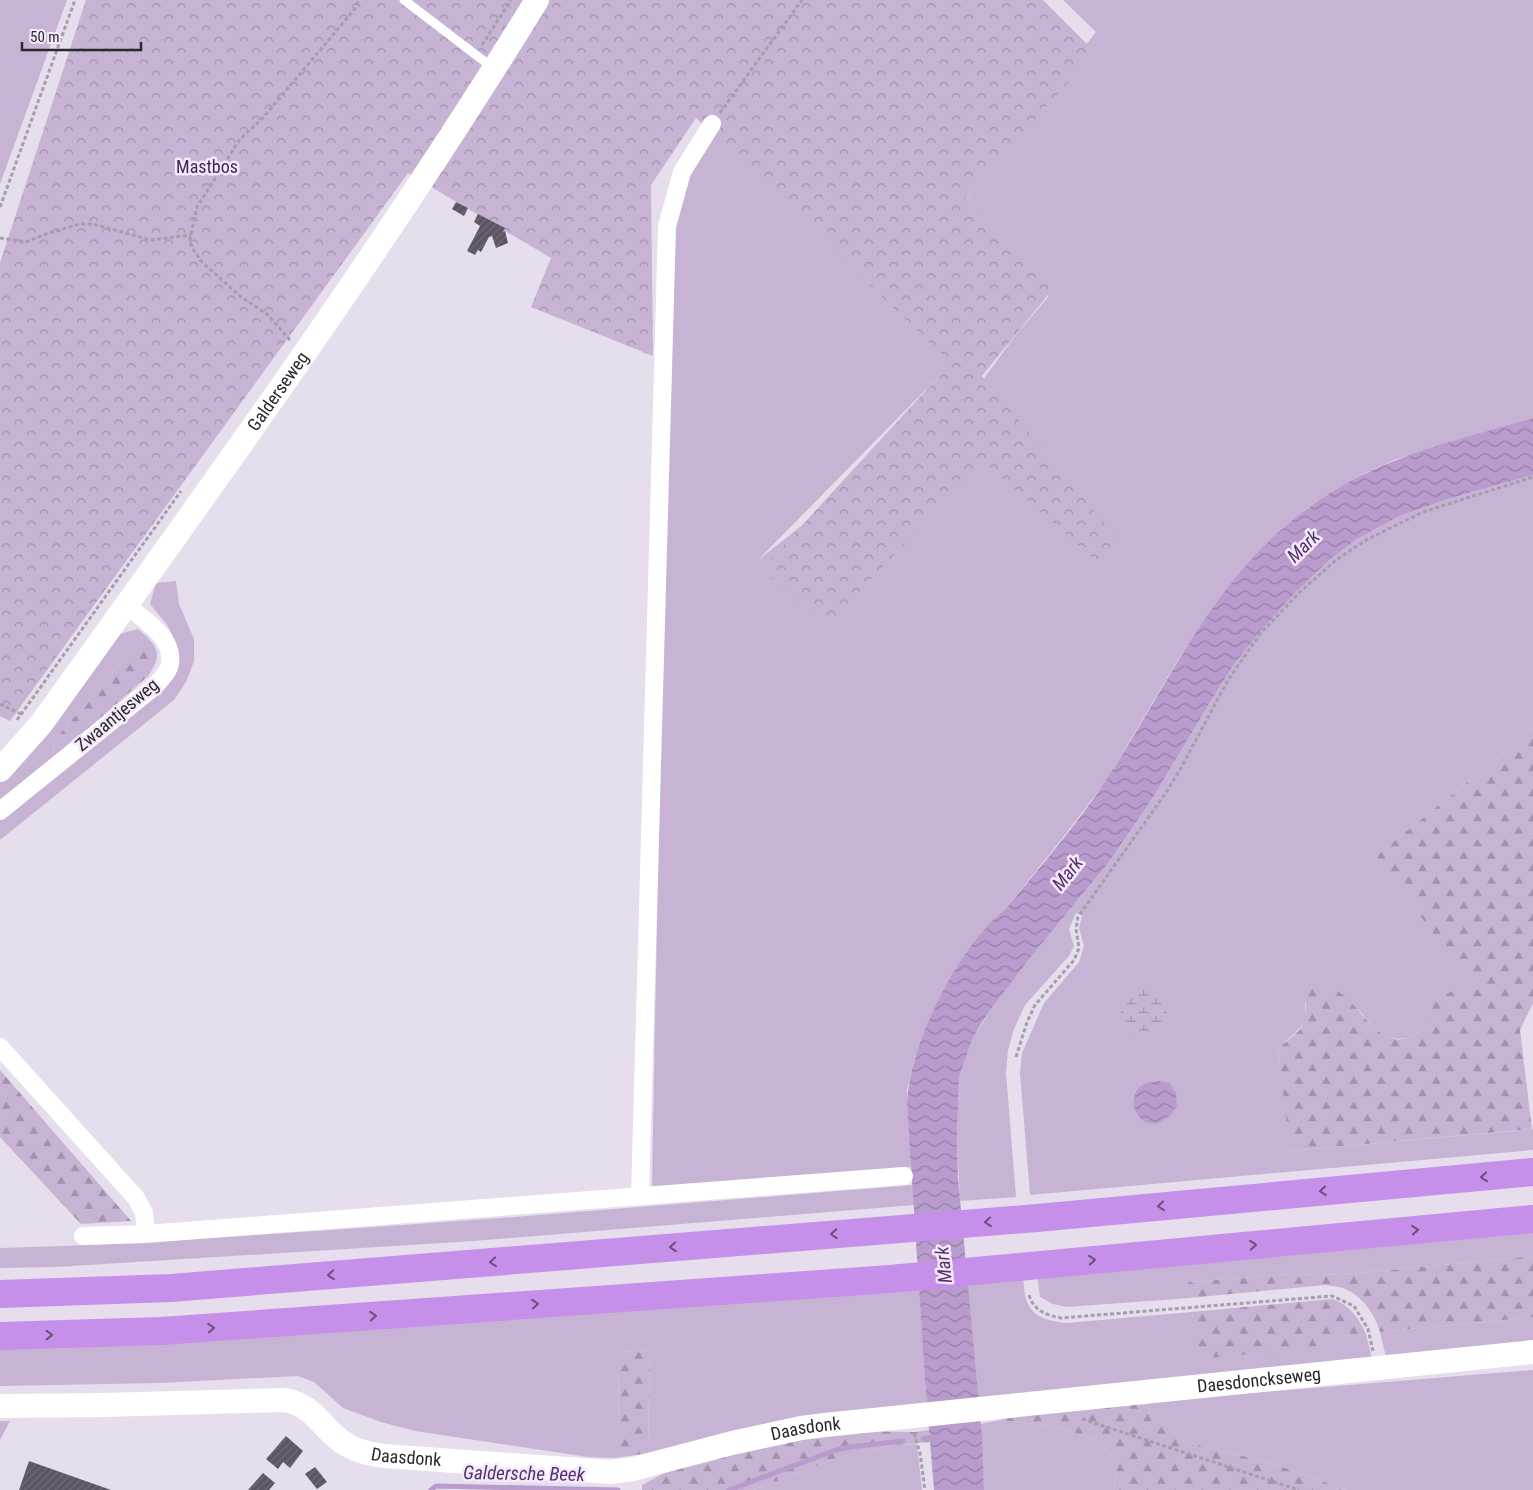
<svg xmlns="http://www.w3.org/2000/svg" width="1533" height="1490" font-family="'Roboto Condensed',sans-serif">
  <defs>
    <pattern id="forest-firs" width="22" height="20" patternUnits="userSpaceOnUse" patternTransform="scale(1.25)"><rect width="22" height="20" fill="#c7b4d4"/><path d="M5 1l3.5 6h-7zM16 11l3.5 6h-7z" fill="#a292ac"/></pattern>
    <pattern id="wetland-marsh" width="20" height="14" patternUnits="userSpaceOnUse" patternTransform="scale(1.25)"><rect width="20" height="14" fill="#c7b4d4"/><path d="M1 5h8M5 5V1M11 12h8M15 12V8" fill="none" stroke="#a292ac"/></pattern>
    <pattern id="park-crowns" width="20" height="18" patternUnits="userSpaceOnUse" patternTransform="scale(1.25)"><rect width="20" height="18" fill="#c7b4d4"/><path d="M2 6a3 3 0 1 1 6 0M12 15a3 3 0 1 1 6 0" fill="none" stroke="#a292ac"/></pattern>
    <pattern id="water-waves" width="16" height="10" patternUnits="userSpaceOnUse" patternTransform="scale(1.25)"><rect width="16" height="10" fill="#b99ccd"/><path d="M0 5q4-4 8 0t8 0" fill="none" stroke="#977fa7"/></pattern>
    <pattern id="building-hatch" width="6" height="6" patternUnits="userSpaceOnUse" patternTransform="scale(1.25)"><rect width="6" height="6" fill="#5d5563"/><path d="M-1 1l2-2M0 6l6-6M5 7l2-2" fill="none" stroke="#716a76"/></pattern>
  </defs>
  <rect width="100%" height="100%" fill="#e6dded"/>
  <path fill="#c7b4d4" d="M0,0H67L0,184Z
    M1063,0H1533V418L1394,460L1363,474L1331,492L1307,508L1283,528L1252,559L1225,591L1179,658L1106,781L1065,835L1011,902L982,932L915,1057L907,1090V1103L912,1167L652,1188C657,886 665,584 671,281L675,231L692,168L718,126L952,363L757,561L979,385L1015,336L1049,296L965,199L1096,32Z
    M1533,475V729L1376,856L1474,987C1462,989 1451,991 1441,998C1432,1005 1431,1014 1426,1024C1417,1041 1393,1043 1379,1032C1371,1026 1364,1016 1358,1009L1305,1002V1021L1300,1028L1278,1049L1291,1151L1533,1129V1150L1030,1195L1020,1073L1022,1053L1044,1003L1079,962L1084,946L1079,928L1082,915L1076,913L1069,929L1074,946L1069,956L1025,1005L1014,1029L1008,1050L1006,1073L1016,1197L960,1201L957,1138L959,1077L972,1040L994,1005L1034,953L1109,862L1154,796L1210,702L1235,663L1259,633L1293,595L1327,562L1357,539L1400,516L1451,498Z
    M176,581L179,604L194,639V661L186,682L174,700L0,840V817L160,687L176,643L168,626L150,604L156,583Z
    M138,629L144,634L99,689L54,740L53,760L0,803V779L115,635Z
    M913,1185L914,1205L473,1241L56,1267L0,1268V1248C106,1246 211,1238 317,1231C516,1218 714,1201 913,1185Z
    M1533,1229V1256L1360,1273L1320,1275L1290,1274L1189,1282L1190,1298L1066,1307L1053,1304L1040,1297L1037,1274Z
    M1023,1276C1024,1285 1024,1296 1028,1304C1034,1318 1053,1322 1067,1323L1192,1312L1198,1359L1341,1336L1366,1334L1372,1358L978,1402L967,1281Z
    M919,1285L927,1408L650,1453L648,1446L650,1350L619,1352L618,1441L615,1458L588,1457L415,1431L381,1422L343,1408L314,1382L298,1376L159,1383L0,1386V1347Z
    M1533,1317V1343L1386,1357L1380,1332Z
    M1533,1370V1490H1347L1271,1463L1183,1441L1141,1402Z
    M1000,1420L1052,1426L1100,1441L1117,1464L1114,1490H984L980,1424Z
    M0,1421H10L0,1440Z
    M917,1444L922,1490H753L846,1455L895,1445Z"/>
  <path fill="url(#forest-firs)" d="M144,634C160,649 161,658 148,676L53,760L54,740L99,689Z
    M1533,729V1003L1520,1030L1532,1129L1290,1151L1278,1049C1286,1041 1303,1031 1305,1019C1306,1010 1305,1000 1307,991C1350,972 1359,1031 1394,1039C1406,1041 1421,1035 1426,1023C1428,1018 1430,1010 1433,1005C1437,1000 1452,990 1458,988C1462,987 1469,988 1473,987L1376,856Z
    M0,1070L131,1221L81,1224L0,1137Z
    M1533,1256V1317L1380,1332C1375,1314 1362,1296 1345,1289C1339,1286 1331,1286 1325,1285L1190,1298L1188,1282L1290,1274L1320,1275L1360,1273Z
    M1332,1299C1350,1305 1358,1317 1366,1334L1341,1336L1332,1347L1197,1359L1192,1312Z
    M650,1350L648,1446L650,1453L615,1458L618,1441L619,1352Z
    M1141,1402L1183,1441L1271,1463L1347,1490H1114L1117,1464L1100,1441L1052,1426L1000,1420L1024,1412Z
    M929,1430L930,1442L895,1445L846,1455L753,1490H642V1485L675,1467L841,1431L916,1432Z"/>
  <path fill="url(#wetland-marsh)" d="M1144,988C1162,992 1163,1000 1168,1016C1160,1033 1146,1038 1128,1033C1115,1011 1119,996 1144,988Z"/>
  <path fill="url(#park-crowns)" d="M86,0H1043L1095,52L965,198L1052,290L982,376L1125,547L1100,565L983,461L827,626L761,570L951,363L696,118L651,185L653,356L531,307L551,258L408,173L10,721L0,716V263Z"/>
  <path fill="url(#water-waves)" d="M1533,418V475L1451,498L1400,516L1357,539L1327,562L1293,595L1259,633L1235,663L1210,702L1154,796L1109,862L1034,953L994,1005L981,1024L972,1040L959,1077L957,1138L958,1178L982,1437L984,1490H934L925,1381L907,1103C909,1050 948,971 983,931C992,920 1004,911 1013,900C1045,861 1079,822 1106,780C1169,685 1212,578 1308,508C1374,458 1455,441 1533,418Z
    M1158,1081L1170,1083L1176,1093L1177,1106L1170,1116L1156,1124C1153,1123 1147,1123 1144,1121C1132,1113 1129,1095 1142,1085C1145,1083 1153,1082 1158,1081Z"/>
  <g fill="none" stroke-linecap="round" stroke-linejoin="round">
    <path stroke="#b99ccd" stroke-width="5" d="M923,1439L935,1437
      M431,1490L436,1486L618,1490
      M729,1490L836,1450L850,1447L903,1441"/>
  </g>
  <path fill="url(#building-hatch)" d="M456,202L468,208L464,216L452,209Z
    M478,214L505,228L503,232L505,231L508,243L496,248L492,236L489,237L481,252L478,250L475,255L467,251L480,226L474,222Z
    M286,1436L303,1451L290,1468L283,1462L278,1469L266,1459Z
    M29,1461L111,1490H19Z
    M315,1467L327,1482L317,1489L305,1474Z
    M263,1473L275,1483L269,1490H248Z"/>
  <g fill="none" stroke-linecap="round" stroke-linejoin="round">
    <path stroke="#a59eab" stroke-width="3" stroke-dasharray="4 2.5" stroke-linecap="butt" d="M482,45L511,0
      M720,113L802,0
      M0,207L75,0
      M0,238L26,242L46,234L80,224H93L151,240L191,235
      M290,340L267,314L241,297L202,262L192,248L190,240L197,207L240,139L261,120L354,10L359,0
      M0,704L21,714
      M17,720L181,491
      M1016,1057L1027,1022L1035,1005L1074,960L1079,948L1076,929L1078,917L1165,794L1181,768L1228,680L1260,634L1300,592L1336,560L1366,540L1423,512L1533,477
      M1029,1295C1034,1311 1046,1315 1061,1318L1332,1296L1354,1306L1368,1329L1373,1351
      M1082,1419L1299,1490
      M914,1433L920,1453L925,1490"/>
    <path stroke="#fff" stroke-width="9" d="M404,0L493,68"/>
    <path stroke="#fff" stroke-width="18" d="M0,811L155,686C160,680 169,672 170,663C174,637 143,619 126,605
      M0,1047L136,1198L144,1213L146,1234
      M640,1196L667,226L682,172L712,124
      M83,1236L146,1234L904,1176"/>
    <g stroke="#fff" stroke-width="24">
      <path id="s1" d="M0,770L41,724C212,486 384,249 537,0"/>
      <path id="s2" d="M0,1406L103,1405L285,1400C317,1406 321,1430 347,1445C358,1452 372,1454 384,1456L610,1472L633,1469L732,1443L801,1428L825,1425L1533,1352"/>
    </g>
    <path stroke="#c68fea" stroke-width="28" d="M0,1294L171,1288L1037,1218L1533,1172
      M0,1336L161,1331L890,1279L1533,1219"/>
  </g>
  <defs><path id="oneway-chevron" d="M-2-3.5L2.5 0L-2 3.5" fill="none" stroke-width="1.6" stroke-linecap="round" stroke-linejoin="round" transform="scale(1.25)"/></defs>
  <g stroke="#685179">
    <use href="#oneway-chevron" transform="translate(1484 1177) rotate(175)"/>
    <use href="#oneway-chevron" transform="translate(1323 1191) rotate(175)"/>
    <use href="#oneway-chevron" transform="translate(1161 1206) rotate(175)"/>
    <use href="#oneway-chevron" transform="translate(988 1222) rotate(175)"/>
    <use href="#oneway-chevron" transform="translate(1415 1230) rotate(-5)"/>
    <use href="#oneway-chevron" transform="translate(834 1234) rotate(175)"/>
    <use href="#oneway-chevron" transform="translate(1253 1245) rotate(-5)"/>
    <use href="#oneway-chevron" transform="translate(673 1247) rotate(175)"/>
    <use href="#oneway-chevron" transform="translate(1092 1260) rotate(-5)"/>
    <use href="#oneway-chevron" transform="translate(493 1262) rotate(175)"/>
    <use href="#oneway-chevron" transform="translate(331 1275) rotate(175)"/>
    <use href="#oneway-chevron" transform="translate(535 1304) rotate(-4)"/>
    <use href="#oneway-chevron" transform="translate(373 1316) rotate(-4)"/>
    <use href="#oneway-chevron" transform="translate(211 1328) rotate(-4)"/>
    <use href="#oneway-chevron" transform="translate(49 1335) rotate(-2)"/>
  </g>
  <g text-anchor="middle" stroke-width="5" stroke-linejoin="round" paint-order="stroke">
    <g font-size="18" fill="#48225d" stroke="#f4eafa">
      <text x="207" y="173">Mastbos</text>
    </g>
    <g font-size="18" fill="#2a272d" stroke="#f4eafa">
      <text dy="6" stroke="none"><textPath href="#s1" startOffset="470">Galderseweg</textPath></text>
      <text transform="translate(117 715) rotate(-40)" y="6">Zwaantjesweg</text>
      <text dy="6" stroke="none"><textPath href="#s2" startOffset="1285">Daesdonckseweg</textPath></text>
      <text dy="6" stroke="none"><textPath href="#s2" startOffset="829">Daasdonk</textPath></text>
      <text dy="6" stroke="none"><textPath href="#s2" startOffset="424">Daasdonk</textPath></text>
    </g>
    <g font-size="19" font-style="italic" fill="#56306d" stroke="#f4eafa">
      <text transform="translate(1303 546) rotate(-44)" y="7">Mark</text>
      <text transform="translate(1067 873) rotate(-51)" y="7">Mark</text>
      <text transform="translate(943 1265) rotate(-96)" y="7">Mark</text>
      <text transform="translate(524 1473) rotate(1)" y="7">Galdersche Beek</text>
    </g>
  </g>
  <path d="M22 42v8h119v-8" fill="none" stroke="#2a272d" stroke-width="2.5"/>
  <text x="30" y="42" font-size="15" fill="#2a272d" stroke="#f4eafa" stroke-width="4" paint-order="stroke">50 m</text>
</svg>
